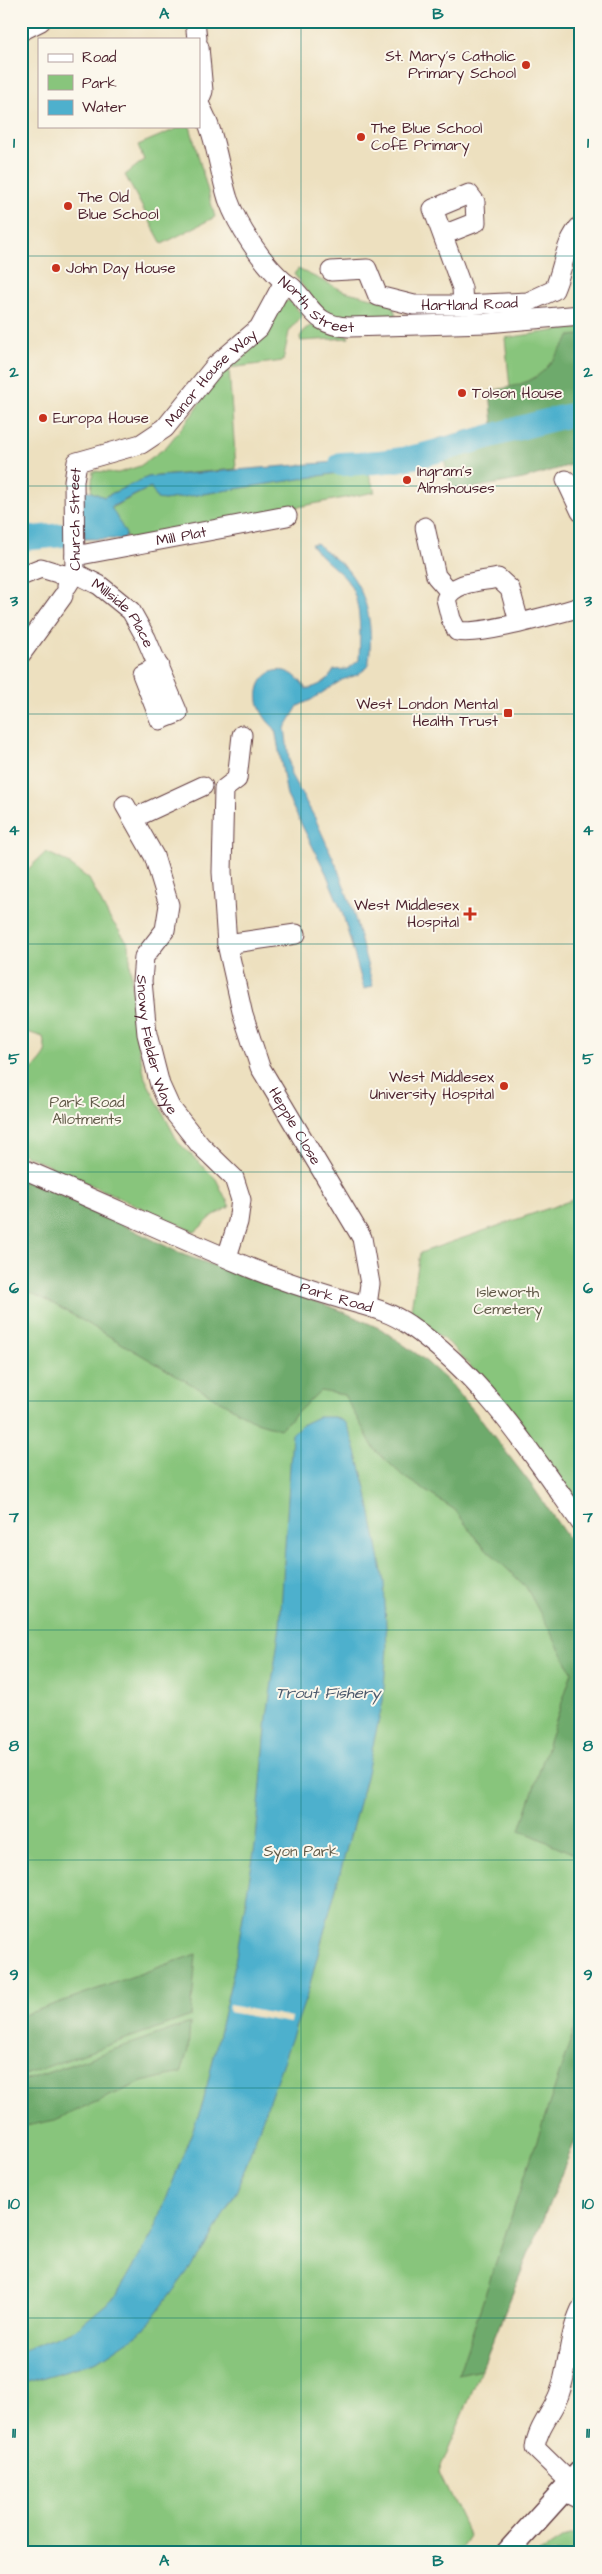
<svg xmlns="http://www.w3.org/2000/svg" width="602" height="2574" font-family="'Architects Daughter',sans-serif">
  <rect width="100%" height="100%" fill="#fbf7ec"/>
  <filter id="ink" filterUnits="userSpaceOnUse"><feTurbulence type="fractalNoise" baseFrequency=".02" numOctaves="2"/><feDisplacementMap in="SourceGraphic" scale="10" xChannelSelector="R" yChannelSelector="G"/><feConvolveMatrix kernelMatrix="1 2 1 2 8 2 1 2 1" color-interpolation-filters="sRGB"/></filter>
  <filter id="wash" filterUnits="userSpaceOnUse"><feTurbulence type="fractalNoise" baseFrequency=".0096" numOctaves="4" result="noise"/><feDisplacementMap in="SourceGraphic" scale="20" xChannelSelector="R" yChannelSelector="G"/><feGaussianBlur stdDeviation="1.12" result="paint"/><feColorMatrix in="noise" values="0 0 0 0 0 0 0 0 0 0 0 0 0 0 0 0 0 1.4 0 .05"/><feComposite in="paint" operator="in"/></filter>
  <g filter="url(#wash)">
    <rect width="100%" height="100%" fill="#ede0bf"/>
    <path fill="#88c57c" stroke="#697254" d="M183,126H190L215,217L162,244L125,175L144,160L138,145Z
      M298,269L344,291L392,303L396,315C380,317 349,324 333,317C320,312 303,286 294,274Z
      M290,300L302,315L289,332L283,361L229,368L236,469L148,477L104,497L91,492L93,471L118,473L140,466L166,447L195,411L211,382L281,303Z
      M312,325L347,334L349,338L301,341L300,337L305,329Z
      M581,327V445L517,458L505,338Z
      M367,468L375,492L128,540L111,508L151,487L164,500Z
      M46,852L65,861L89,879L109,917L129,944L135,1030L145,1078L178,1142L216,1179L230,1207L214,1215L195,1232L21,1153C21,1140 18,1093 23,1083C28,1072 39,1065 46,1053L43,1037L21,1030V876Z
      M21,1175L411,1368L581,1576V2126L439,2472L470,2537L459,2553H21Z
      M581,1197V1507L509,1409L449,1343L410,1315L420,1253Z
      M581,2532V2553H539L563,2537Z"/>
    <path fill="#6eaa6c" stroke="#5c644c" d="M581,335V462L523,479L452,492L443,455L372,470L373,454L420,448L437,439L493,424L490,391C540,382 542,376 570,336Z
      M21,1175L184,1255L337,1309L381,1329L421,1357L449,1382L475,1412L533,1487L581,1557V1857L520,1830L572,1672L526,1587L478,1541L455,1510L404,1477L375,1450L344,1395L320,1391L280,1429L256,1422L54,1304L21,1288Z
      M196,1954L191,2016L21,2076V2016Z
      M581,2009V2126L481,2370L458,2375Z
      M190,2023L188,2050L181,2073L142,2082L55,2120L21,2127V2082Z"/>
    <path fill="#4eb0cd" stroke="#4c687c" d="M373,459V467L352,471L164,500L157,499L151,487L111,507L126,534L123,539H80L84,489L104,497L148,477Z
      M316,543C325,552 337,559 346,568C370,596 374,632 368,667L357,675L342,680L311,700L298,706L285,728L291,775L315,818L337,867L353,911L373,986L364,989L343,915L326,873L287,796L275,729C232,690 279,644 306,689C319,686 327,682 334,670L348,669L359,660C360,635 363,597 344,577C333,566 320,557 311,544Z
      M318,1417H334L346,1423L353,1441L366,1488L384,1582L387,1648L383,1701L366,1777L307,1995L237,2190L205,2248L144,2330L98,2361L21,2384V2351L75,2330L117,2295L154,2231L203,2103L234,1969L256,1840L267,1717L280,1626L292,1434L301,1425Z"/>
    <path fill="#ede0bf" d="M229,2005L291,2017L290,2023L228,2012Z"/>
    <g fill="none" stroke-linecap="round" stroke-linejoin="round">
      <path stroke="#4eb0cd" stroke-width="24" d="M341,464C367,463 392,462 418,456C472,443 526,424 581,413
        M21,539L63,535"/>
    </g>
  </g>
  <g filter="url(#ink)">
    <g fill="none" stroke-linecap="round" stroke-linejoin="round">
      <defs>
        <g id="minor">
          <path d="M195,21L197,39"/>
          <path d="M21,31L41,21"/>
          <path d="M199,47L203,91L199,101"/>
          <path id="s1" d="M199,104C216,133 218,167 228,199C238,227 261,261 283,281C286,284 290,285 293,288C313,309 316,326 349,327L487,323L581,315"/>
          <path d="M443,235L476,222L475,202L469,194L433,209L462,288L463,305"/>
          <path id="s2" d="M331,271L367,269L378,296L414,305H463L528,302L554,290C564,268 564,243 581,225"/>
          <path d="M566,480L581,512"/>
          <path d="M425,527L436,576L450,592"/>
          <path id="s3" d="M75,556L287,516"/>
          <path id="s4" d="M21,576L41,568L64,575L75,573L99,585L131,611L146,638L178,713L160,720L142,674L159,666"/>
          <path id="s5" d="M67,586L75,573L74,481L77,462L141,444L165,428L215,366L259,328L284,282"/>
          <path d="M519,622L510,589L498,578C480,582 455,581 446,599L451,619L457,631C481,636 554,614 581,607"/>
          <path d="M21,654L63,596"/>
          <path id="s6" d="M242,735L237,779L224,789L222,872L227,944L243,1015L260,1067L362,1238L370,1284L367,1305"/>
          <path id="s7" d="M125,805L154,856L169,905L165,930L144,957L142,981L147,1034L160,1085L170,1107L200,1145L234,1178L241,1200L238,1222L227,1257"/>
          <path d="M134,818L203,786"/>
          <path d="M227,944L296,934"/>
          <path id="s8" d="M21,1168C99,1201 175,1237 253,1269C280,1280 308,1289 335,1297C360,1305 387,1309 409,1325C482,1375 531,1452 581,1523"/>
          <path d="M571,2483L535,2448C537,2428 552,2413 559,2395C569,2367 568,2337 581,2309"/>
          <path d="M563,2491L581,2500"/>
        </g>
        <path id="major" d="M507,2553L581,2471"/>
      </defs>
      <use href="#minor" stroke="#623c41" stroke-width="21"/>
      <use href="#major" stroke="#623c41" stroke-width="25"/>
      <use href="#minor" stroke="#fff" stroke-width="19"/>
      <use href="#major" stroke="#fff" stroke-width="22"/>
    </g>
  </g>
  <path fill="none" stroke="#0f766e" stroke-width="1" stroke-opacity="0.55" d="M301,21V2553M21,256H581M21,486H581M21,714H581M21,944H581M21,1172H581M21,1401H581M21,1630H581M21,1860H581M21,2088H581M21,2318H581"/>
  <g fill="#c8321e" stroke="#fbf7ec" stroke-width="2">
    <circle cx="526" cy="65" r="5"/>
    <circle cx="361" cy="137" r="5"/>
    <circle cx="68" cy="206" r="5"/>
    <circle cx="56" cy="268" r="5"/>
    <circle cx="462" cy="393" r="5"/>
    <circle cx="43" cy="418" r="5"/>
    <circle cx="407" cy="480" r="5"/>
    <rect x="503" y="708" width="10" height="10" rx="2.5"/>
    <path d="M467.5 906.5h5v5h5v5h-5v5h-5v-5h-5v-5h5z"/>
    <circle cx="504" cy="1086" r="5"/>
  </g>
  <g text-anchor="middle" stroke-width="4" stroke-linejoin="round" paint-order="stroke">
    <g font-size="15" fill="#4a1f2b" stroke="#fbf7ec" text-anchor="start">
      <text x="516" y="61" text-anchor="end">St. Mary's Catholic<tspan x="516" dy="17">Primary School</tspan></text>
      <text x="371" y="133">The Blue School<tspan x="371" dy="17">CofE Primary</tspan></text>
      <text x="78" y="202">The Old<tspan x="78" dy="17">Blue School</tspan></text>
      <text x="66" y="273">John Day House</text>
      <text x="472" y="398">Tolson House</text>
      <text x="53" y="423">Europa House</text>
      <text x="417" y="476">Ingram's<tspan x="417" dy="17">Almshouses</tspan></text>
      <text x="498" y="709" text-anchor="end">West London Mental<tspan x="498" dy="17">Health Trust</tspan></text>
      <text x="459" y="910" text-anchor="end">West Middlesex<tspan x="459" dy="17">Hospital</tspan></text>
      <text x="494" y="1082" text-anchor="end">West Middlesex<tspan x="494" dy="17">University Hospital</tspan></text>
    </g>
    <g font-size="15" fill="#4a1f2b" stroke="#fbf7ec">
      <text dy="5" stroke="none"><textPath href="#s1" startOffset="242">North Street</textPath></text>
      <text dy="5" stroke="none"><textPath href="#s2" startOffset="158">Hartland Road</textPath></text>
      <text dy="5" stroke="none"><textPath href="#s5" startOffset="290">Manor House Way</textPath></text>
      <text dy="5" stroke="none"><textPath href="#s5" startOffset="69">Church Street</textPath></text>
      <text dy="5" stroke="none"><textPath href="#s3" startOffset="108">Mill Plat</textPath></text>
      <text dy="5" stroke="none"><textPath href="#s4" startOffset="121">Millside Place</textPath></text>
      <text dy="5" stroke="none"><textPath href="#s7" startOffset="259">Snowy Fielder Waye</textPath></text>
      <text dy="5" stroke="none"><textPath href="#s6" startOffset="412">Hepple Close</textPath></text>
      <text dy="5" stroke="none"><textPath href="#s8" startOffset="341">Park Road</textPath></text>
    </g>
    <g font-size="15" fill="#605947" stroke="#fbf7ec">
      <text x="87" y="1107">Park Road<tspan x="87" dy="17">Allotments</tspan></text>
      <text x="508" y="1297">Isleworth<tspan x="508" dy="17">Cemetery</tspan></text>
      <text x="301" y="1856">Syon Park</text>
    </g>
    <g font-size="16" font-style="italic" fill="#4c596c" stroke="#fbf7ec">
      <text x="328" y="1698">Trout Fishery</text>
    </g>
  </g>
  <rect width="602" height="2574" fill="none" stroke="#fbf7ec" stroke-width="55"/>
  <rect x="38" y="38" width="162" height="90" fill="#fbf7ec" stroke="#b4a19f"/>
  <rect x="48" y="54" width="25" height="8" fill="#ffffff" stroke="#b4a19f"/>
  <text x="82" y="62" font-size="15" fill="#4a1f2b">Road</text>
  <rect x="48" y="75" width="25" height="15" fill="#88c57c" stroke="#b4a19f"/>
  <text x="82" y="88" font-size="15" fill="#4a1f2b">Park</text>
  <rect x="48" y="100" width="25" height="15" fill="#4eb0cd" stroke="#b4a19f"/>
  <text x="82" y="112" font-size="15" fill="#4a1f2b">Water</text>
  <rect x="28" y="28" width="546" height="2518" fill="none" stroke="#0f766e" stroke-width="2"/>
  <g font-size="16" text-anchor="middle" font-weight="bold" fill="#0f766e">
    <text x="164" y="19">A</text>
    <text x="438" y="19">B</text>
    <text x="14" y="148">1</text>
    <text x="588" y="148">1</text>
    <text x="14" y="377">2</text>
    <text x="588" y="377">2</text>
    <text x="14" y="606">3</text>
    <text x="588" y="606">3</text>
    <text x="14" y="835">4</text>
    <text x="588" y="835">4</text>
    <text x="14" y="1064">5</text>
    <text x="588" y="1064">5</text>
    <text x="14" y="1293">6</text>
    <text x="588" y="1293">6</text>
    <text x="14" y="1522">7</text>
    <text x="588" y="1522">7</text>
    <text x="14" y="1751">8</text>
    <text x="588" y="1751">8</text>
    <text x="14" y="1980">9</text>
    <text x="588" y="1980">9</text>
    <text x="14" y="2209">10</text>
    <text x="588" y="2209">10</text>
    <text x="14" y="2438">11</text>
    <text x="588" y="2438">11</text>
    <text x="164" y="2566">A</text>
    <text x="438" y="2566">B</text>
  </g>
</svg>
